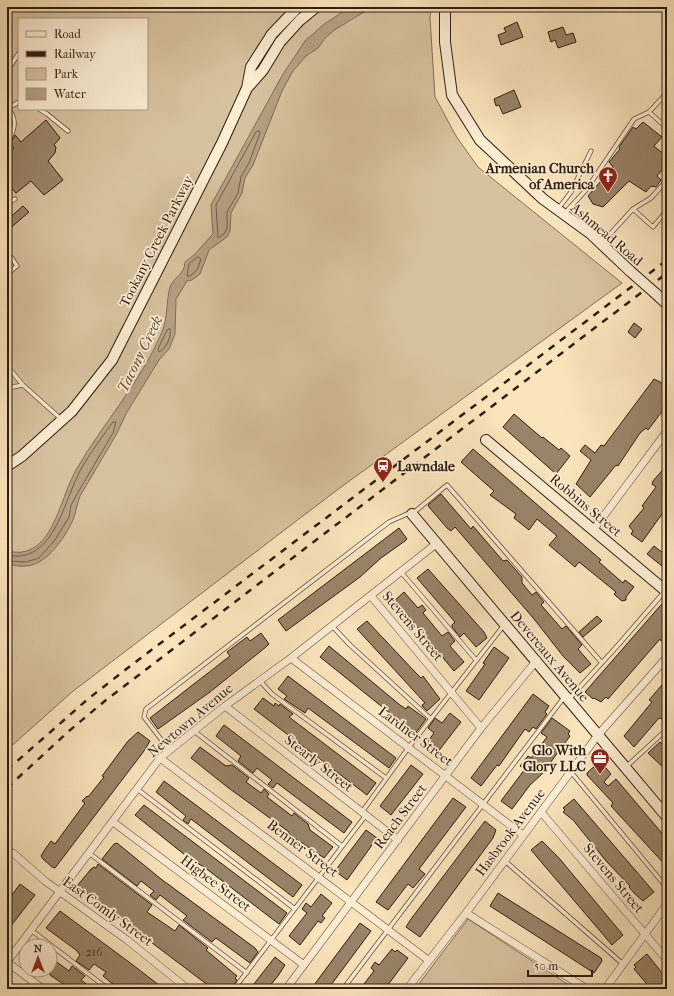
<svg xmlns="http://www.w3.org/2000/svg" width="674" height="996" font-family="'IM FELL French Canon',serif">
  <rect width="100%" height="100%" fill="#fae4bc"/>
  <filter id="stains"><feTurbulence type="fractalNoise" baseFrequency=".005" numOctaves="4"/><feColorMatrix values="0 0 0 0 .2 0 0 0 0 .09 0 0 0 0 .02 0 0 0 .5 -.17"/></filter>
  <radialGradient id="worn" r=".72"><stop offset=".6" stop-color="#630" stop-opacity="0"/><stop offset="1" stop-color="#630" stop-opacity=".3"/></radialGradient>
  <path fill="#d7c29f" stroke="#837058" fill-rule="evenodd" d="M7,7H431L430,18L435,97L456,136L478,167L622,283L337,490L72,692L7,750ZM19,19H147V109H19Z
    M468,919L575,989H415Z"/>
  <path fill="#b5a082" stroke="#7f6c54" d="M350,7H389L364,12L336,29L325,38L318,48L306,56L293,71L282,91L253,165L245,178L242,193L231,213L230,231L227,237L209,250L200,274L192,280L187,281L176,299L175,334L169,349L159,360L127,412L116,435L80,496C77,504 76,512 73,520C65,537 47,565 26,566C20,567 13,565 7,564V551C21,554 30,552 40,543C57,527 64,491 76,470C103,423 141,382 162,332C168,318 166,302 170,287C174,277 185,274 185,262L195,254L213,234L211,205L283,74L305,41L323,25Z"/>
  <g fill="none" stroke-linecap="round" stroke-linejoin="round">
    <path stroke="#725e49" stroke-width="1" d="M259,131L260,133L249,163L241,177L238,193L227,212V229L224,234L218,238L216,205L256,132Z
      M198,257L201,259L197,270L190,276H187L189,264Z
      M170,329C172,336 166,349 159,352L158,349L167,330Z
      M7,555C53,565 63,504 79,473C87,457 99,442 109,427L113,422H116L113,433L77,494L71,505L69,517L55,540L39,558L26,562L7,561"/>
  </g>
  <path fill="#998469" stroke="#2f1d10" d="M517,22L523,37L501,45L498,35L506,32L504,28Z
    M563,27L566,35L573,33L576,42L558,48L555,40L551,42L548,32Z
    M514,90L521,107L503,114L499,105L496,106L494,99Z
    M46,120L60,138L54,145L56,147L55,153L48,161L63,180L44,195L31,181L16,193L7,184V154L14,148L7,140L13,139L15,135L21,142Z
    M643,122L662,137L654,146L667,157V164L657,176L661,180L656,187L651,186L646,192L629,181L603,207L593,204L588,196L613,167L609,162L620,149L619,147L633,127L636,129Z
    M23,206L29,212L7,231V220Z
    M634,323L642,329L635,338L628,332Z
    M654,379L664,384L667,387V405L648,430L646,428L640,433L618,466L616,465L590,497L576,484L591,460L580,451L585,445L595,453L601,445L604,446Z
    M514,414L542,438L543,437L559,450L561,448L570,456L556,474L503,427Z
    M473,449L601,560L599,562L623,583L625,580L634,587L626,597V600L622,601L616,596L614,594L616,592L579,562L575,567L549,545L557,536L537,519L529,530L514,518L516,514L490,495L494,491L461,462Z
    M667,465V507L642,542L631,534L633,531L629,526L644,508L642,506L656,487L652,484L653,481Z
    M441,494L471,529L473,526L503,561L507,560L522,577V583L532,595L536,592L544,602L541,605L562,629L566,626L582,645L578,649L591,664L580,673L563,656L534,619L455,527L451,531L447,528L429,507L428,505Z
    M399,528L407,539L405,541L381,558L360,577L286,631L278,620Z
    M654,546L667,556V570L647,554Z
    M428,569L484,632L487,638L476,647L464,633L460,637L452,627V625L455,622L417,578Z
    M404,592L418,608L422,605L426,610L423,613L442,636L448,632L455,641L450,646L464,662L454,671L404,611L394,601Z
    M667,598V628L664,631L667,634L661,641L660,639L608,699L606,697L601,702L594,698L593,699L585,692Z
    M597,616L602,621L583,637L579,632Z
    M367,621L416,673L421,678L423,676L440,699L427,711L423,707L422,705L425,703L357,629Z
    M261,633L269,644L266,647L210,692L158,729L150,718L230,656L227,652L247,637L250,641Z
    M329,646L400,705L406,709L408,706L426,719L415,734L402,726L396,718L320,657Z
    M494,647L509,658L479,700L466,691L485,664L483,663Z
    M288,676L396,758L389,768L308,708L305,713L284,699L287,696L278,689Z
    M667,679V713L662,719L659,718L634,747L624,736L652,702L649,700Z
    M533,694L549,706L545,712L547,714L536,729L533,727L529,732L525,729L499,766L497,765L481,786L471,778Z
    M263,698L274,706L275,703L279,706L280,704L293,714L289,717L376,783L367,795L254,709Z
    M450,713L461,722L437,753L426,744L434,733L428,728L435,718L442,723Z
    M552,718L570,731L568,734L570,736L542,774L530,785L512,809L501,801L525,769L520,766L528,756L531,758L547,737L541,733Z
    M224,725L352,822L344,833L277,783L273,788L268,784L272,780L257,768L253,773L238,761L241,756L216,736Z
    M138,732L150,741L144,751L55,868L52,867L43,859L41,856L44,851L51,841L55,844L85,803L82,801L87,796L88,797L104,777L102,776L128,741Z
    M660,742L667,749V771L648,753Z
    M200,747L226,766L232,765L249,778L246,782L261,793L264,789L269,794L267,797L292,816L294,813L308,824L310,830L333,847L324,858L301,842L300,843L288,833L289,832L226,786L191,758Z
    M600,761L611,774L604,782L608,786L616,779L666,838L667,867L611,806L613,803L587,775V773Z
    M411,765L423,774L391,815L380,806Z
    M164,781L302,885L293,897L191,819L188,824L183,820L186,816L156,792Z
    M453,798L466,807L419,869L425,874L413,888L408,884L388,910L376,902Z
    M574,799L654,892L643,901L635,894L629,887L630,886L606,861L573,820L563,812L565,810L563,808Z
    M144,805L287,913L279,924L204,867L190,859L135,815Z
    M485,821L496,830L493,838L420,937L406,927L411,919Z
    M366,830L377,838L347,880L335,871Z
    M542,841L559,858L623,935L612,945L531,850Z
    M117,843L161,879L255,948L258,952L250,963L216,938L212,942L183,920L187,916L160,895L156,900L150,895L154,891L141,881L137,886L102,859L114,844Z
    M98,864L152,905L147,912L175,931L179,925L208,948L206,950L237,976L235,978L237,980L231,989H213L77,886L91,869L94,867L96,868Z
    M20,884L35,895L7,931V907L12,901L9,899Z
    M498,893L601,958L602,961L594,973L490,906Z
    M321,894L332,903L322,916L325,918L321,923L318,921L300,945L289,936L307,913L302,909L306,903L311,907Z
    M60,911L133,965L164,989H111L114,985L103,976L106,972L94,964L89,970L76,961L80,955L76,950L46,928Z
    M360,923L371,931L328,989H311Z
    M392,949L395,952L397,950L408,958L385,989H360L374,971L371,968L375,962L379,965Z
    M647,954L667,979V989H651L634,969L636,967L634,965Z
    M50,957L69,971L72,966L85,976L81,980L93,989L69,988L50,975Z
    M275,957L285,965L278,976L267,989H250Z"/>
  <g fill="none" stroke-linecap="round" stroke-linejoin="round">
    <defs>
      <path id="lane" d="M7,71L19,53
        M667,97L665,95L649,112L667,128
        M7,108C16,116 16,125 11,136L7,137
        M8,108L19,102
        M39,109L47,114L68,131
        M7,204L15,199
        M558,209L571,192L591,151
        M633,209L653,227L667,210
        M564,214L586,190L634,119L649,112
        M602,243L633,209L651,198L667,180
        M7,251L17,266L7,274
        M7,366L23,385L61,419
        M7,388L23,385
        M401,572L476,660
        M332,626L350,645L431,719
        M260,681L272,694L386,778
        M569,699L619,644L665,591
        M194,731L342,846
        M170,751L144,717L146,709L389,522L407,514H412L447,485L602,663
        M626,767L665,731L667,734
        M571,772L667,888
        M137,789L295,909
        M362,812L409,747L504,625
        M7,846L13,853
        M89,853L247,973
        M505,861L623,964
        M31,930L108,989
        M234,989L366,815
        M343,989L565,696"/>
      <path id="street" d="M594,529L667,431
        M371,596L481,728
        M291,658L523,835
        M225,706L398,840
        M160,758L428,960
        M541,812L667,960
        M113,822L304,965
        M13,853L45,881L127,940L188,989
        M466,913L587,989
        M43,989L7,962L160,758L225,706L291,658L436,544
        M286,989L481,728L537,660
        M407,989L466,913L598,735L667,657
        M605,989L667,904"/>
      <path id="secondary" d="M445,7V42L452,95L480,140L543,199L591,234L630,271
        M248,87L263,70L280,42L300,20L316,7
        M655,293L667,304
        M486,440L667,592
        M7,466L22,456L72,411L112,360L222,143L247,88L251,67L272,34L298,7
        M412,514L667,817"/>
    </defs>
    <use href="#lane" stroke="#624f3b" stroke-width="5"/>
    <use href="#street" stroke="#624f3b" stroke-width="8"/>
    <use href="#secondary" stroke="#2f1d10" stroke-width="12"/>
    <use href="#lane" stroke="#fcedd3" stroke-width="3.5"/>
    <use href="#street" stroke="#fcedd3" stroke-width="7"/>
    <use href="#secondary" stroke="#fcedd3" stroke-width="10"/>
    <path stroke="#2f1d10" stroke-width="2.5" stroke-dasharray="7 7" stroke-linecap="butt" d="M7,770L88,699L129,667L667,260
      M7,788L69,731L106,700L667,273"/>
    <defs>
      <path id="secondary-bridge" d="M630,271L655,293"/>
    </defs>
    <use href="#secondary-bridge" stroke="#2f1d10" stroke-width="12" stroke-linecap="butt"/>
    <use href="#secondary-bridge" stroke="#fcedd3" stroke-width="10"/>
  </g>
  <defs>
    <symbol id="church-pin" viewBox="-11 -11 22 30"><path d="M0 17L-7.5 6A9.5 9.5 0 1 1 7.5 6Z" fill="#8f2418" stroke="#fcedd3"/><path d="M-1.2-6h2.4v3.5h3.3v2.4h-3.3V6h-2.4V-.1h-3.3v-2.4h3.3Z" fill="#fff"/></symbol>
    <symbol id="station-pin" viewBox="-11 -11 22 30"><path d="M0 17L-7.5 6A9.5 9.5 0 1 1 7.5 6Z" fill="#8f2418" stroke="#fcedd3"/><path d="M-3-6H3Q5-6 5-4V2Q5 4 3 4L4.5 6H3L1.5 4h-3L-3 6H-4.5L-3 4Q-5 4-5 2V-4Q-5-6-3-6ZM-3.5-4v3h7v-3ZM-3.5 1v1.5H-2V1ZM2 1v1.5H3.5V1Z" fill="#fff"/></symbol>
    <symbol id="office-pin" viewBox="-11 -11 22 30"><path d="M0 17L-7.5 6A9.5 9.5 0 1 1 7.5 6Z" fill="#8f2418" stroke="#fcedd3"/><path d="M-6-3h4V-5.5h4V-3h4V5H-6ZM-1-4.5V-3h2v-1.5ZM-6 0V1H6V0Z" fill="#fff"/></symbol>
  </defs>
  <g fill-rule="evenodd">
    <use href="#church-pin" x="597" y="165" width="22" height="30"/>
    <use href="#station-pin" x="372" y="455" width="22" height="30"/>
    <use href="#office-pin" x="589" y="747" width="22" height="30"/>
  </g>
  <g text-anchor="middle" stroke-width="3.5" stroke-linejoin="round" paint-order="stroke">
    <g font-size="12" fill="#4a3726">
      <text x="94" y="956">216</text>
    </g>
    <g font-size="14" font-weight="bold" fill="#2f1d10" stroke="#fcedd3" text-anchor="end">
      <text x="594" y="173">Armenian Church<tspan x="594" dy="16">of America</tspan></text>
      <text x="397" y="471" text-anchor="start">Lawndale</text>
      <text x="586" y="755">Glo With<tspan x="586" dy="16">Glory LLC</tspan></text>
    </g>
    <g font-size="14" fill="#2f1d10" stroke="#fcedd3">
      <text transform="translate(607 234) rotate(40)" y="5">Ashmead Road</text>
      <text transform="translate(156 241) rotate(-63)" y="5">Tookany Creek Parkway</text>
      <text transform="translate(586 505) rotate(40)" y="5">Robbins Street</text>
      <text transform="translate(413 626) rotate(50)" y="5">Stevens Street</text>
      <text transform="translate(550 656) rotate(50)" y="5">Devereaux Avenue</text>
      <text transform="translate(190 720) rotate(-40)" y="5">Newtown Avenue</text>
      <text transform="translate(416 736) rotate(37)" y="5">Lardner Street</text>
      <text transform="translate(319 763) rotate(38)" y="5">Stearly Street</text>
      <text transform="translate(400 816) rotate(-53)" y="5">Reach Street</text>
      <text transform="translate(510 832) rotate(-53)" y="5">Hasbrook Avenue</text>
      <text transform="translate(303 848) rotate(37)" y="5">Benner Street</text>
      <text transform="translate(614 878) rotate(50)" y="5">Stevens Street</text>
      <text transform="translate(216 883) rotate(37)" y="5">Higbee Street</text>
      <text transform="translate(108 911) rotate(36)" y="5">East Comly Street</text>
    </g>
    <g font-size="15" font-style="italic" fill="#5e4b38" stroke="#fcedd3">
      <text transform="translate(140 354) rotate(-64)" y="5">Tacony Creek</text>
    </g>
  </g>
  <rect width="674" height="996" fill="none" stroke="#fae4bc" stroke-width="24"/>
  <rect x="8" y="8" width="658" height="980" fill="none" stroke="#2f1d10" stroke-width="2"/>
  <rect x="12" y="12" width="650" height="972" fill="none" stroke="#2f1d10"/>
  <rect x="18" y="18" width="130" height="92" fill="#fcedd3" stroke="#aa9a85"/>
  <rect x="26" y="31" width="20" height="6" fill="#fcedd3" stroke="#aa9a85"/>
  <text x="54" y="38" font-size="12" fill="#2f1d10">Road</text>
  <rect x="26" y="51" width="20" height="6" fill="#2f1d10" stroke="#aa9a85"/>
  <text x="54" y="58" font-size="12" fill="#2f1d10">Railway</text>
  <rect x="26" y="68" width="20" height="12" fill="#d7c29f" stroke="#aa9a85"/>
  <text x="54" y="78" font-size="12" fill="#2f1d10">Park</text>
  <rect x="26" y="88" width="20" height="12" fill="#b5a082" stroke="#aa9a85"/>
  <text x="54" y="98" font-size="12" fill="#2f1d10">Water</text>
  <g transform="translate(38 958)"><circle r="19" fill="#fcedd3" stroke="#aa9a85"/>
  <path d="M0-3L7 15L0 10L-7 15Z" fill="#8f2418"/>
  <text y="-6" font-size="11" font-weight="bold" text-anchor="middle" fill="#2f1d10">N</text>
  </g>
  <path d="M528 970v6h64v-6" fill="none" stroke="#2f1d10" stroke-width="2"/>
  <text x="534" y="970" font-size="12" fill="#2f1d10" stroke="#fcedd3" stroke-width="3" paint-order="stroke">50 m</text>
  <rect width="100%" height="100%" filter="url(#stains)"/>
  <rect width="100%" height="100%" fill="url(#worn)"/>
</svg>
